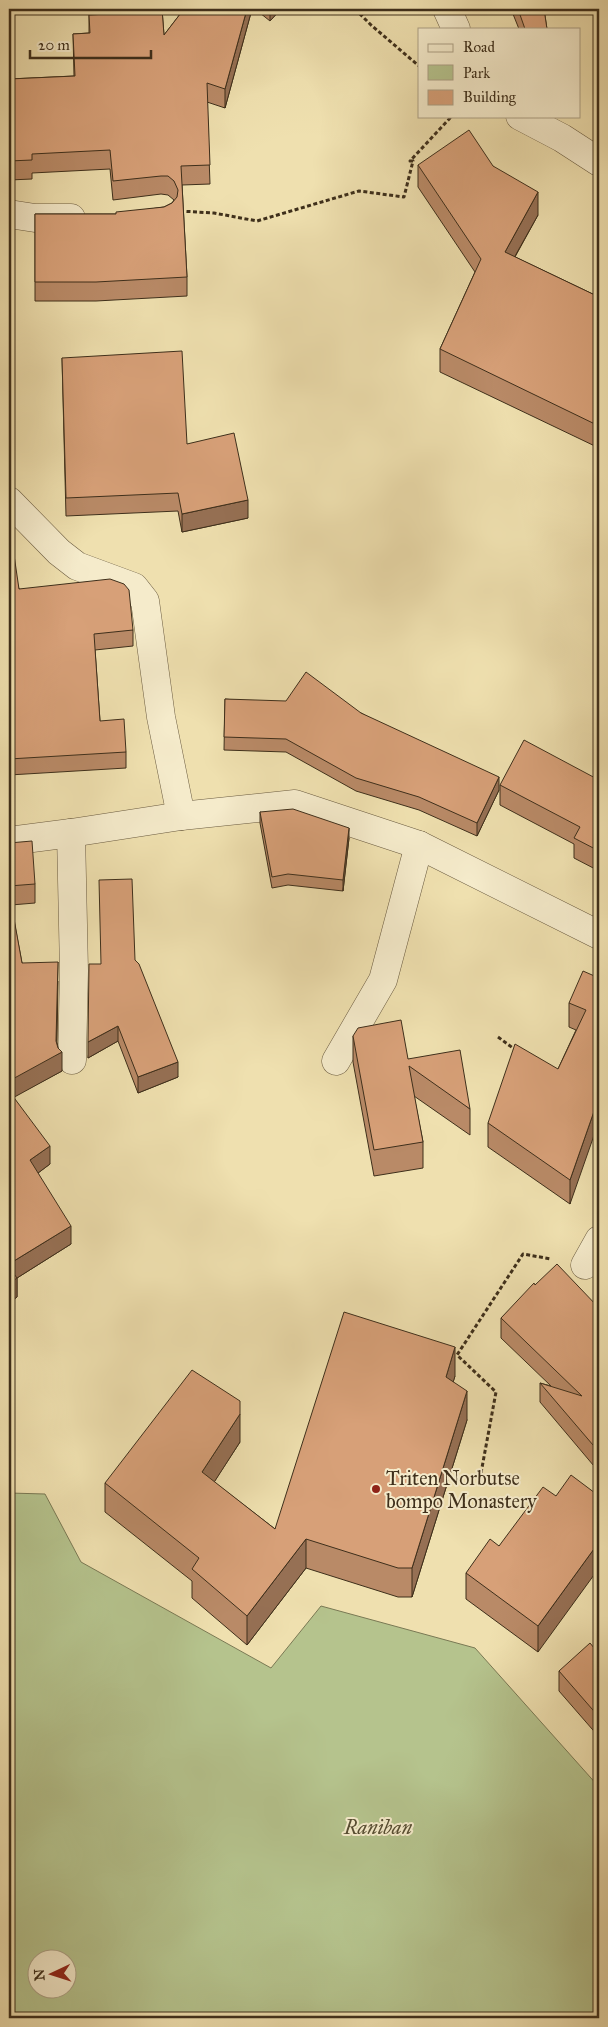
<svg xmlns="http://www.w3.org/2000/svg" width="608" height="2027" font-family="'IM FELL Great Primer',serif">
  <rect width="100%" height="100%" fill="#efe0af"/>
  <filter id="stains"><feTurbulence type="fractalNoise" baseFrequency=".004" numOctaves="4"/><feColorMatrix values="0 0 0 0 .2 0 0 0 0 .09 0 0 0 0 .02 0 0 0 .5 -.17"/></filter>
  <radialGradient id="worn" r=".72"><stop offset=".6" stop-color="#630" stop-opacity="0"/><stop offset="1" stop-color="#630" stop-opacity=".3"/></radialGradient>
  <path fill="#b5c38d" stroke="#7a7954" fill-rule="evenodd" d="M9,1493L45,1494L81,1562L271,1668L321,1606L475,1648L599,1787V2018H9ZM38,1960H68V1990H38Z"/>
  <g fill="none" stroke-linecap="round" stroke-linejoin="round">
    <defs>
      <path id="minor" d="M447,9L456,29
        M520,116L562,138L599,162
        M9,214L35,218H71
        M9,501L59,552L77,566L134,587L145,601L161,717L181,816
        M71,833L74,971L72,1060
        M336,1061L383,980L419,845
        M585,1265L599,1240"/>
      <path id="tertiary" d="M9,841L71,833L181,816L295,804L419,845L599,935"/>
    </defs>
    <use href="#minor" stroke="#6a5b40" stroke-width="29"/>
    <use href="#tertiary" stroke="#6a5b40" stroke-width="29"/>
    <path stroke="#3e2f1b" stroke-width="3" stroke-dasharray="4 2.5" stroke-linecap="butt" d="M355,9L371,25L419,66
      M180,211L214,213L257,221L359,191L404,197L413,161H410L452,116
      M498,1037L517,1051
      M481,1473L496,1392L457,1355L523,1254L551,1259"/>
    <use href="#minor" stroke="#f5ebcb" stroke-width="28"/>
    <use href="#tertiary" stroke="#f5ebcb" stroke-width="28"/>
  </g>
  <path fill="#b98a67" stroke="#3e2f1b" d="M125,9H162L164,35L184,9H252L225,108L207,102L210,184L182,185L187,277V296L96,301H35V214H116L164,207L172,203L174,200L168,195L161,194L113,200L110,169L32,173V179L9,180V79L74,76L73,34L89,33V15L126,14Z
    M255,9H281L270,21Z
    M511,9H544L547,29H519Z
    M418,165L493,166L538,215L515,257L599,297V448L440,372V349L475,272L418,187Z
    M62,358L187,444L248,518L182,532L178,511L66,516Z
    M9,556L19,589L133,630V646L95,650L100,721L126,752V768L9,775Z
    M225,699L361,713L499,790L477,836L419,810L356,791L286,752L224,750Z
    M599,780V871L574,858V844L500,805V785Z
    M260,812L349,838L343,891L288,885L272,888L260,823Z
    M9,843L35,884V903L11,905L22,963L58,981L57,1042L62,1071L13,1097L50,1164L38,1173L71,1244L17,1278V1297L9,1303Z
    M135,960L178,1077L138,1093L118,1041L88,1058L101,964Z
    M599,978L570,1204L488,1147V1123L558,1069L576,1030L569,1027V1003Z
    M353,1036L408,1059L470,1109V1135L414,1096L423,1142V1168L374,1176L353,1062Z
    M535,1285L599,1308V1472L540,1402V1383L551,1386L501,1338V1318Z
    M455,1376L453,1382L467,1420L412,1597H398L306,1568L247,1645L192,1598V1581L105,1512V1483L240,1442L214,1482L275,1529Z
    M556,1496L538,1652L466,1599V1573L499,1546Z
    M599,1654V1737L559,1691V1671Z"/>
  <path fill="#967054" stroke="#3e2f1b" d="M247,9H252L225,108V89Z
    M270,9H281L270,21Z
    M538,192V215L505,274V252Z
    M248,500V518L182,532V514Z
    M499,777V790L477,836V823Z
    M349,828V838L343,891V880Z
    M58,962L56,1055L62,1052V1071L9,1100V1081Z
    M118,1026V1041L88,1058V1042Z
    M178,1062V1077L138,1093V1077Z
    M599,1097V1121L570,1204V1180Z
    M50,1146V1164L30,1179V1160Z
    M71,1226V1244L17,1278V1297L9,1303V1264Z
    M455,1347V1376L446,1406V1377Z
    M467,1391V1420L412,1597V1568Z
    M240,1414V1442L202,1501V1472Z
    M306,1539V1568L247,1645V1616Z
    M599,1542V1568L538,1652V1626Z"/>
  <path fill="#d7a078" stroke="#3e2f1b" d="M127,9H162L164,35L184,9H247L225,89L207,83L210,165L181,166L187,277L96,282H35V214H116V212L164,207L172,203L177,197L178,190L174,181L168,176H161L113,181L110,150L32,154V160L9,161V79L75,76L73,34L90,33L89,15L127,13Z
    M518,9H544L547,29H525Z
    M469,130L493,166L538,192L505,252L599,297V426L440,349L481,259L418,165Z
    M182,351L187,444L234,433L248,500L182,514L178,493L66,498L62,358Z
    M14,555L19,589L110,579L124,584L129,590L133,630L94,634L100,721L124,719L126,752L9,759V556Z
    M306,672L361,713L499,777L477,823L419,797L356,778L286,739L224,737L225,699L286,701Z
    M524,740L599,780V851L574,838L580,827L500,785Z
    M293,809L349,828L343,880L288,874L272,877L260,812Z
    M32,841L35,884L9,886V843Z
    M132,879L135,960L139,964L178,1062L138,1077L118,1026L88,1042L89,964H101L99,880Z
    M9,891L22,963L58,962L56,1041L58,1048L62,1052L9,1081Z
    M583,971L599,978V1097L570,1180L488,1123L515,1044L558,1069L586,1010L569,1003Z
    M401,1020L408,1059L460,1050L470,1109L409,1066L423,1142L374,1150L353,1036L358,1028Z
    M9,1091L50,1146L30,1160L71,1226L9,1264Z
    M557,1264L599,1308V1452L540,1383L582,1396L501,1318L534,1283L535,1285Z
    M9,1267L17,1278L9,1284Z
    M344,1312L455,1347L446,1377L467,1391L412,1568H398L306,1539L247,1616L192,1569L199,1558L105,1483L192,1370L240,1401V1414L202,1472L275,1529Z
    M571,1475L599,1496V1542L538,1626L466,1573L490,1539L499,1546L543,1487L556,1496Z
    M590,1643L599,1654V1717L559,1671Z"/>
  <circle fill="#8f2418" stroke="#f5ebcb" stroke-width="2" cx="376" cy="1489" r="5"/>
  <g text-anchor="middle" stroke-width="4" stroke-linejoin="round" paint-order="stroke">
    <g font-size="20" fill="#3e2f1b" stroke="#f5ebcb" text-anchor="start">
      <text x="386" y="1485">Triten Norbutse<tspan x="386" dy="23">bompo Monastery</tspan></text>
    </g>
    <g font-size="20" font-style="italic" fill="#564d32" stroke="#f5ebcb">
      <text x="378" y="1834">Raniban</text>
    </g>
  </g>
  <rect width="608" height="2027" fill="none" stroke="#efe0af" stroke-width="30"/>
  <rect x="10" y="10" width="588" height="2007" fill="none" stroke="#3e2f1b" stroke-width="2.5"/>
  <rect x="15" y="15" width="578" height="1997" fill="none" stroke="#3e2f1b"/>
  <rect x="418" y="28" width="162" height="90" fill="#f5ebcb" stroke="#aca085"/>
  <rect x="428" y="44" width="25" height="8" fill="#f5ebcb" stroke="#aca085"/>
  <text x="463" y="52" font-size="15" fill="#3e2f1b">Road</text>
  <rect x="428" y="65" width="25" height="15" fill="#b5c38d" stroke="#aca085"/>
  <text x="463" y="78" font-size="15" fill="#3e2f1b">Park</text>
  <rect x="428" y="90" width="25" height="15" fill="#d7a078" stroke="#aca085"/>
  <text x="463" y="102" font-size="15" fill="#3e2f1b">Building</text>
  <g transform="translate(52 1974) rotate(266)"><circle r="24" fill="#f5ebcb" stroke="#aca085"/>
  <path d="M0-4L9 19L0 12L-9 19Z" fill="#8f2418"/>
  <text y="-8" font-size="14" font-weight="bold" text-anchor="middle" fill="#3e2f1b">N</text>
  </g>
  <path d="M30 50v8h121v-8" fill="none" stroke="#3e2f1b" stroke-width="2.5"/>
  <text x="38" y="50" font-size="15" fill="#3e2f1b" stroke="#f5ebcb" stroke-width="4" paint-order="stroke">20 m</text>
  <rect width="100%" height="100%" filter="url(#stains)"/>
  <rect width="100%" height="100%" fill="url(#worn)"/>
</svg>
